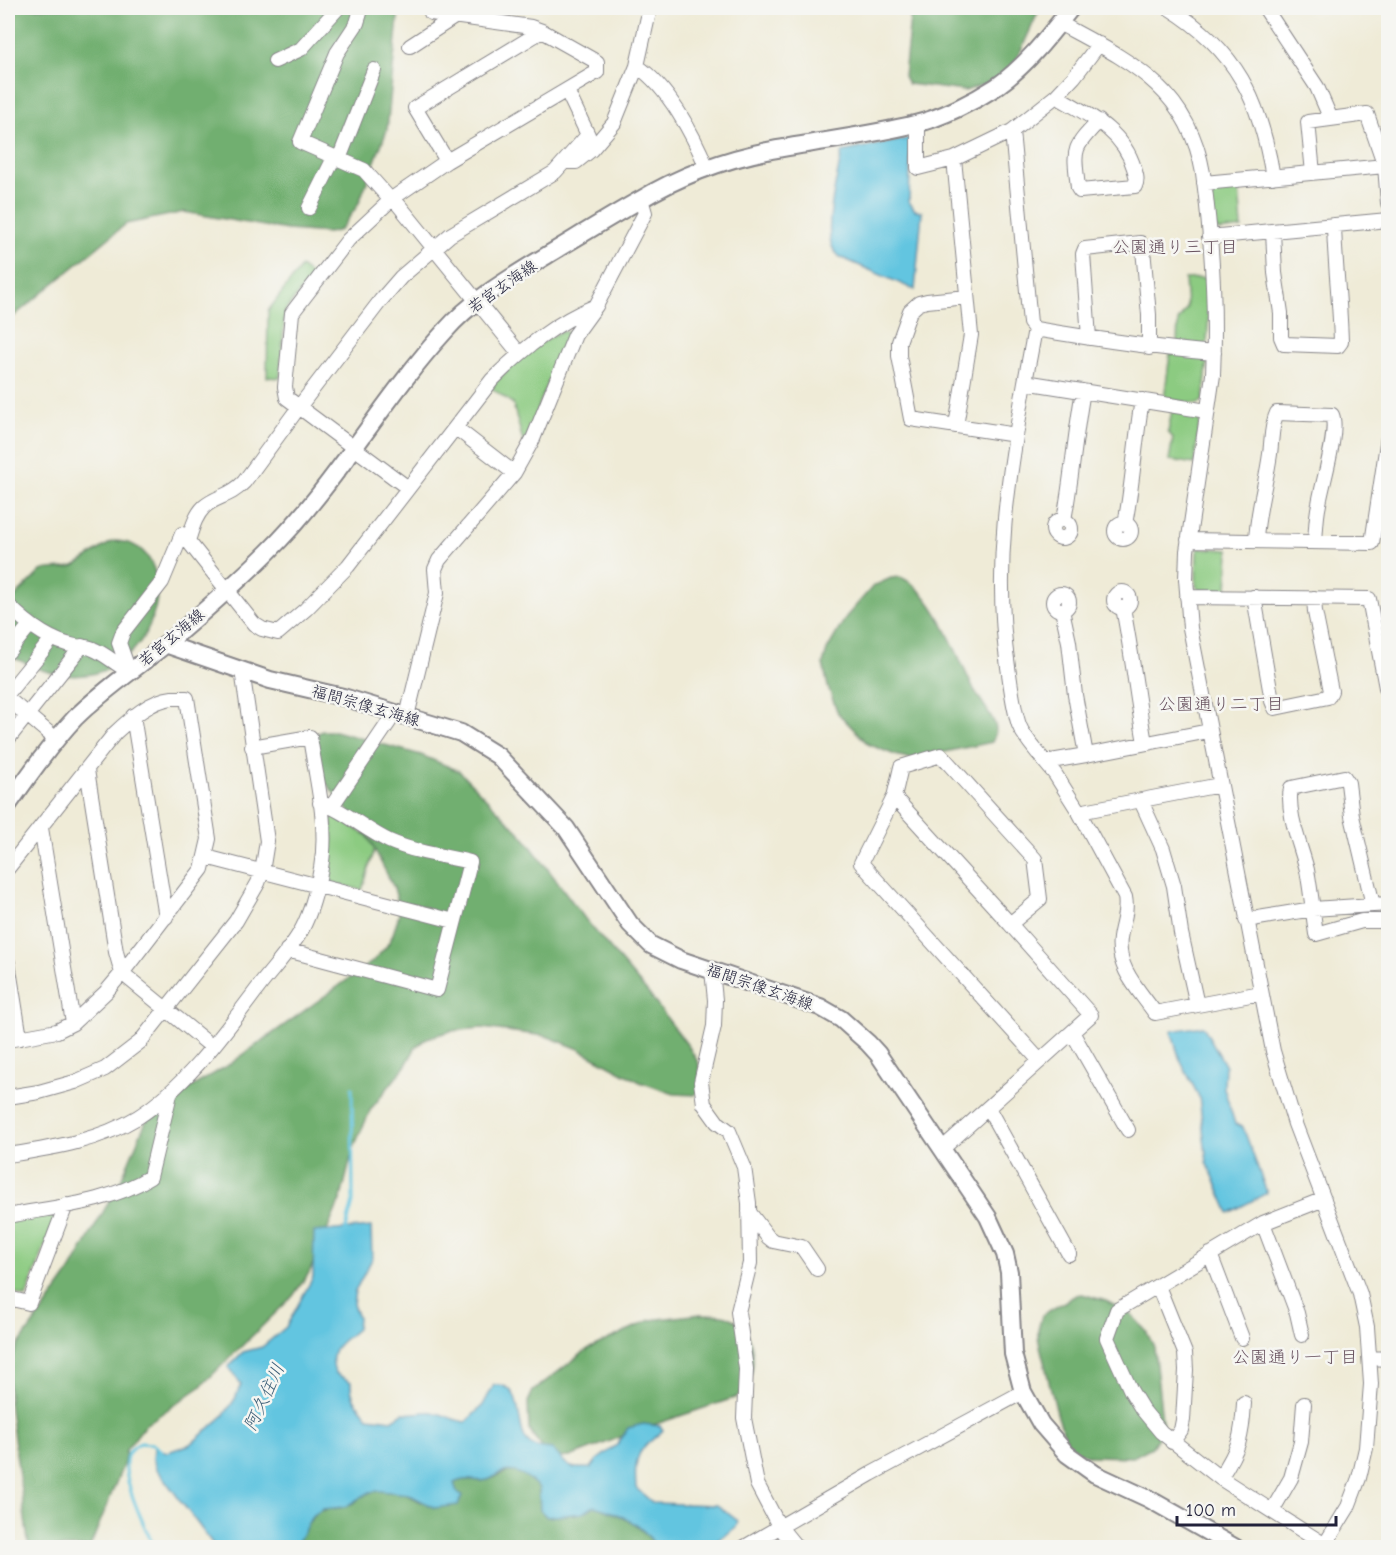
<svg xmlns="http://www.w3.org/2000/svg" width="1396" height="1555" font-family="'Comic Neue','Klee One',sans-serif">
  <rect width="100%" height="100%" fill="#f6f6f2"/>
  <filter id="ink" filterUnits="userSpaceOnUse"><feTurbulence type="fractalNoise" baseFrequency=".0167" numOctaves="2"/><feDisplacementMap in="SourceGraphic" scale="12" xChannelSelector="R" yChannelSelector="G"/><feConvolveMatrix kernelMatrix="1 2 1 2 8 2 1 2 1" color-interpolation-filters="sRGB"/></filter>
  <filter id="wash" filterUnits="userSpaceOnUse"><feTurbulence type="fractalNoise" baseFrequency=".008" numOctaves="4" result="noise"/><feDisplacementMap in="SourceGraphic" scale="24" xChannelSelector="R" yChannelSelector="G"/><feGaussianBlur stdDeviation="1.35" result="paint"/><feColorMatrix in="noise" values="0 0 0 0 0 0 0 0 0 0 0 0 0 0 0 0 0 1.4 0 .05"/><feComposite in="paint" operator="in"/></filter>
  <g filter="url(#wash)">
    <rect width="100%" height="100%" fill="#efebd7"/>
    <path fill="#8ccb81" stroke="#57765e" stroke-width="1.5" d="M1214,186H1239L1242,228L1219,231L1213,225L1209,193Z
      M301,267L312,276L285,311L280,378L267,377L268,311Z
      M1207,278L1209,311L1207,343L1203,347L1177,345L1178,321L1187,308L1185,279Z
      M561,331L571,333L549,379L524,445L513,404L490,387L526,352Z
      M1170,354L1203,356L1208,360L1203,400L1198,404L1164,399Z
      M1172,410L1198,414L1200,419L1194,464L1169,460L1173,438L1168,432Z
      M1199,548L1229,550L1227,590H1200L1196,586L1197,552Z
      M330,812L377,842L362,890L327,882L333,839Z
      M57,1214L26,1297L8,1291V1221Z"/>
    <path fill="#71af6f" stroke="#4a6855" stroke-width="1.5" d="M8,8H399L387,130L358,205L340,230L329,233L287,230L184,212L126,224L8,321Z
      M911,8H1040L1018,57L1007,76L965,91L908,84L904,76Z
      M114,541C190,542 161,687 64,675C44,673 25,663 8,655V604L41,571C52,566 63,571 74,566C88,559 99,548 114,541Z
      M900,577C935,590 957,656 973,688C980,699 990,713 995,724C997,731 995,736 992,742L912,759L895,755L868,744L838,713L828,687L823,664L827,650L846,617L873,586L891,578Z
      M322,731H335L421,755L459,771L524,837L586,920L648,993L689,1047L699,1064L701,1088L695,1095L674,1094L640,1082L579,1049L546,1036L482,1028L451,1031L427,1038L416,1047L406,1065L371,1109L353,1149L341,1198L309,1273L293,1296L199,1388L145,1425L126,1450L124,1463L90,1547L29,1548L9,1402V1369L11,1360L17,1347L66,1278L121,1180L147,1119L153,1110L230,1064L372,962L386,947L392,937L399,915V907L394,888L366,833L314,768L315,735Z
      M1082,1294L1106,1301L1131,1314L1146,1331L1154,1347L1163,1429L1152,1447L1133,1457L1090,1456L1074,1451L1067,1442L1058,1417L1038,1338V1330L1042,1315L1076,1295Z
      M701,1314C710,1315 721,1313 729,1317C753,1327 758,1360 748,1382C746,1387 741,1392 737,1397L641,1429L570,1457L556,1458L544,1450L529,1430L528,1402L533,1391L588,1349L650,1320Z
      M515,1471L526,1475L539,1488L540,1510L547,1517L583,1513L594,1506C615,1512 647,1526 655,1548H298C297,1541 300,1537 304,1531C318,1505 320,1512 344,1507C353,1505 360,1497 368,1493C384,1486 407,1493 421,1502L462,1495L457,1492L453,1483C468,1476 476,1483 487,1480C499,1477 499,1472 515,1471Z"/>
    <path fill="#62c5e0" stroke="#42748e" stroke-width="1.5" d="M911,138L909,202L915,210L922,212L915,290L840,257C837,254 833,250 832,246C824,225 838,174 842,152Z
      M1203,1026L1225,1065L1224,1088L1235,1124L1243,1127L1267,1193L1229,1213L1207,1162L1199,1097L1180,1060L1171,1031Z
      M371,1227L372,1259L355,1291L353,1304L358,1318L357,1329C340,1344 327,1347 335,1373L351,1382C350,1399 358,1404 368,1417L392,1420L403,1413C413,1415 422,1411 432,1412C444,1414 454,1421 466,1422L483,1405L494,1385C529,1382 511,1436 533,1446C538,1448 546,1448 552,1449C569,1465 564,1470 591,1468L597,1460L618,1444L628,1428L643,1424L660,1426L663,1430C657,1437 651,1440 645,1446C634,1457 635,1474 636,1488L653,1503L717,1505L738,1521L736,1527L708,1547H655C646,1525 616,1512 594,1506L583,1513L547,1517L540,1510L539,1488C528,1477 516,1467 500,1473C496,1475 492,1479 487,1480C476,1483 468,1476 454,1483L457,1492L462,1495L458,1505L435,1508L408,1494L380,1491L370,1492L345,1507L323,1509L312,1516L298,1542V1547H215L156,1468L153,1459L154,1448L168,1452L191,1444L224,1415L235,1399L241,1384L228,1367L243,1352L262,1347L286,1327L313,1277L314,1232Z"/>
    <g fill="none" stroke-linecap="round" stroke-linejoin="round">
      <path stroke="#62c5e0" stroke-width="3" d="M345,1232L353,1202L352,1088
        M154,1548C145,1525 120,1479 127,1456C130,1450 134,1446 140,1443L152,1444L162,1451"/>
    </g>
  </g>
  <g filter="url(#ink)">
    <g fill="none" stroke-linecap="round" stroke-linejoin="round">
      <defs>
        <path id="minor" d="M357,8L360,13L357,23L337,53L300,142L364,170L388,197L393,198L519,353
          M1169,8C1237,50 1260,100 1273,177
          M1265,8L1317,87L1330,117
          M431,13L531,27L542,31
          M1059,23C1129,61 1188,87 1203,173C1212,240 1216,308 1213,375L1187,551L1186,579L1190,628L1273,1051L1295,1124L1360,1294L1367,1327L1371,1384L1366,1448L1359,1478L1348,1507L1323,1548
          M1099,44L1074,77L1056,96L1012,131L1030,323L1035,329C1095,339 1154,348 1214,353
          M410,46L456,16
          M275,61L301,49L338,8
          M637,66C668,87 693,134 707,168
          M567,91L588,135L555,172L450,235L401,277L381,300L299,407L244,482C230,497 216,496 204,507C195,516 192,529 188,541L254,624L262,629L278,633L306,609L348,566L492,380C523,349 556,322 596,306
          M1056,96C1087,114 1123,130 1134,168C1136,175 1138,179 1135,186L1080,191L1078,188C1074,149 1071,150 1099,121
          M918,124V168L954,159
          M339,159L374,70
          M566,162H576L591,150L614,123L637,66L650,8
          M1313,173L1308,122L1367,114L1385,166L1388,203
          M1204,183L1385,166
          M309,208L334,158
          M1273,231L1275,273L1281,313V337L1284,344L1338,346L1341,342C1340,303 1335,264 1334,225
          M1209,237L1388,220
          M967,297L927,301L919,303L910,311L899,342V356L911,419L1016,435
          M1035,329L1025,382L1207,411
          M1089,338L1083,254L1085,249L1140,243L1143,249L1149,315V348
          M1025,382C1008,480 993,567 1008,667C1011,686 1013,707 1019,725C1024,738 1037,751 1045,762L1086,755L1075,695L1069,642L1062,610
          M956,426L971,335L954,159L1012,131
          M456,428L514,473
          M408,488L287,398L285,387L292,313L348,240L393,198L447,161L597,72V62L542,31L415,108L447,161
          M1064,520C1072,477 1075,434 1083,391
          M1053 529a9 9 0 1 1 18 0a9 9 0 1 1-18 0Z
          M1115 531a8 8 0 1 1 16 0a8 8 0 1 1-16 0Z
          M1125,524C1133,483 1135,441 1142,400
          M1188,540L1372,543L1388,437
          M1256,541C1257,511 1266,484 1270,454C1272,440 1271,425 1277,413L1332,415C1339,431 1322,484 1319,504C1316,517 1316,530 1315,542
          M1114 600a8 8 0 1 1 16 0a8 8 0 1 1-16 0Z
          M1053 602a8 8 0 1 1 16 0a8 8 0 1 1-16 0Z
          M1187,597L1369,599L1388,698
          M1254,597L1272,701L1275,708L1328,697L1331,691L1315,612L1314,598
          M8,605C26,623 48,641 75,646C81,647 88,646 93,649C106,654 116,665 129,671
          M1123,608C1132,653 1137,698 1145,743
          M8,652L30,625
          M129,671L119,643L123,632L162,582L182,534
          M8,693L52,639
          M8,699L56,739
          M133,716L166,917
          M407,716L437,593L435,569L439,560L514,473L533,439L575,335L596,306L645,213L641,199
          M8,739L82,646
          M1086,755L1209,731
          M1045,762L1055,774L1079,812L1220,785
          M87,770L116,952L122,973L211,1046
          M894,797L1010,924L1040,899L1035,859L941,755L901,767L894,797L861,863L1040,1061
          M1141,801L1163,849L1174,886L1181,933L1197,1005
          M332,806L395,713
          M1079,812L1125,897C1128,912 1122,923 1120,938C1116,968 1139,990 1155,1013L1261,993
          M41,828L73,1023
          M206,857L454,921
          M8,868L115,733C130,719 151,700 172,698C177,698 182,698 187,698L209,839L202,869L122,973L106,992L73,1023L57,1031L8,1040
          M1373,905L1352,816L1348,783L1344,777L1291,788C1286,812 1301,846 1307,870C1311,891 1313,913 1316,934L1362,921H1388
          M1246,920L1313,909L1388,904
          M287,950L437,990L470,862C443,856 414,852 389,841C365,830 343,809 320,803
          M8,963L20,1038
          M712,970L715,1000L714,1026L701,1082L704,1104L717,1122L729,1131L744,1167L749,1203L750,1263L738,1312L746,1369L744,1418L757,1484L779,1526L797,1548
          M1072,1032L1128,1130
          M8,1097L39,1092L75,1082L105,1069L140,1042L236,921L258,883L262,872L267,841L242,670
          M988,1108L1069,1254
          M942,1149L1091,1015L1010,924
          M8,1155C52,1148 99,1141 138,1117C188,1085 226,1030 261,984C275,966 292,948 302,929C312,910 317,889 321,868C329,825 316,779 310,737L252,747
          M1324,1199L1263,1223L1117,1310L1107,1338L1131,1391L1142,1409L1161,1432L1220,1478L1325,1545
          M749,1212L768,1237L773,1241L802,1247L817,1269
          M8,1216C54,1207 109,1203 150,1177L170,1094
          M1263,1223L1297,1313L1302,1335
          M1210,1254L1242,1338
          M1158,1286L1185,1353L1186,1370L1183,1420L1181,1430L1172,1442
          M8,1298L29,1303L66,1205
          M1370,1358L1388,1359
          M1220,1478C1239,1448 1242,1439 1244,1403
          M1272,1511L1291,1478L1301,1442L1304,1404
          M743,1548L871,1474L1023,1392"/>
        <path id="major" d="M165,644L270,680L343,697L461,733L498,756L566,828L630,924L651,945L681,960L820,1007L841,1019L868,1043L878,1054L988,1217L1005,1254L1009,1272L1013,1354L1023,1392L1041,1424L1067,1454L1095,1474L1149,1499L1236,1548
          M8,805C29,775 50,745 75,718C103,690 135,669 166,644C201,614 236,584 268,552C335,486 381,401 445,331C474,298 512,277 549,254C579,236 608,218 638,201C679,176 725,159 772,150C819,141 868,136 915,124C941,118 973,102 996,87C1026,66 1049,36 1071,8"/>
      </defs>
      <use href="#minor" stroke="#888689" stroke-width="16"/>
      <use href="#major" stroke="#888689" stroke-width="20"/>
      <use href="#minor" stroke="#fff" stroke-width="14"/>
      <use href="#major" stroke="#fff" stroke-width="16"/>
    </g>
  </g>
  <g text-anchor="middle" stroke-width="5" stroke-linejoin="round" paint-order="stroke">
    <g font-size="16" fill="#22223b" stroke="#f6f6f2">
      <text transform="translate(502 286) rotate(-35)" y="6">若宮玄海線</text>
      <text transform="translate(171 637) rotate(-40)" y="6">若宮玄海線</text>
      <text transform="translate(366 705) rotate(16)" y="6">福間宗像玄海線</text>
      <text transform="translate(760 986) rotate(19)" y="6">福間宗像玄海線</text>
    </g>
    <g font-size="18" fill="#68525f" stroke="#f6f6f2">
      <text x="1175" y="253">公園通り三丁目</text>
      <text x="1221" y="710">公園通り二丁目</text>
      <text x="1295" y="1363">公園通り一丁目</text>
    </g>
    <g font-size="18" font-style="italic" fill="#385b75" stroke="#f6f6f2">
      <text transform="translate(264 1397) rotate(-65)" y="6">阿久住川</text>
    </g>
  </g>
  <rect width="1396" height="1555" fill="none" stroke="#f6f6f2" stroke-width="30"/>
  <path d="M1177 1516v9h159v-9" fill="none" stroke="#22223b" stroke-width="3"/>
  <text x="1186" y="1516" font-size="18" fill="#22223b" stroke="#f6f6f2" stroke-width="4.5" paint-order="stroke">100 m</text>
</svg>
